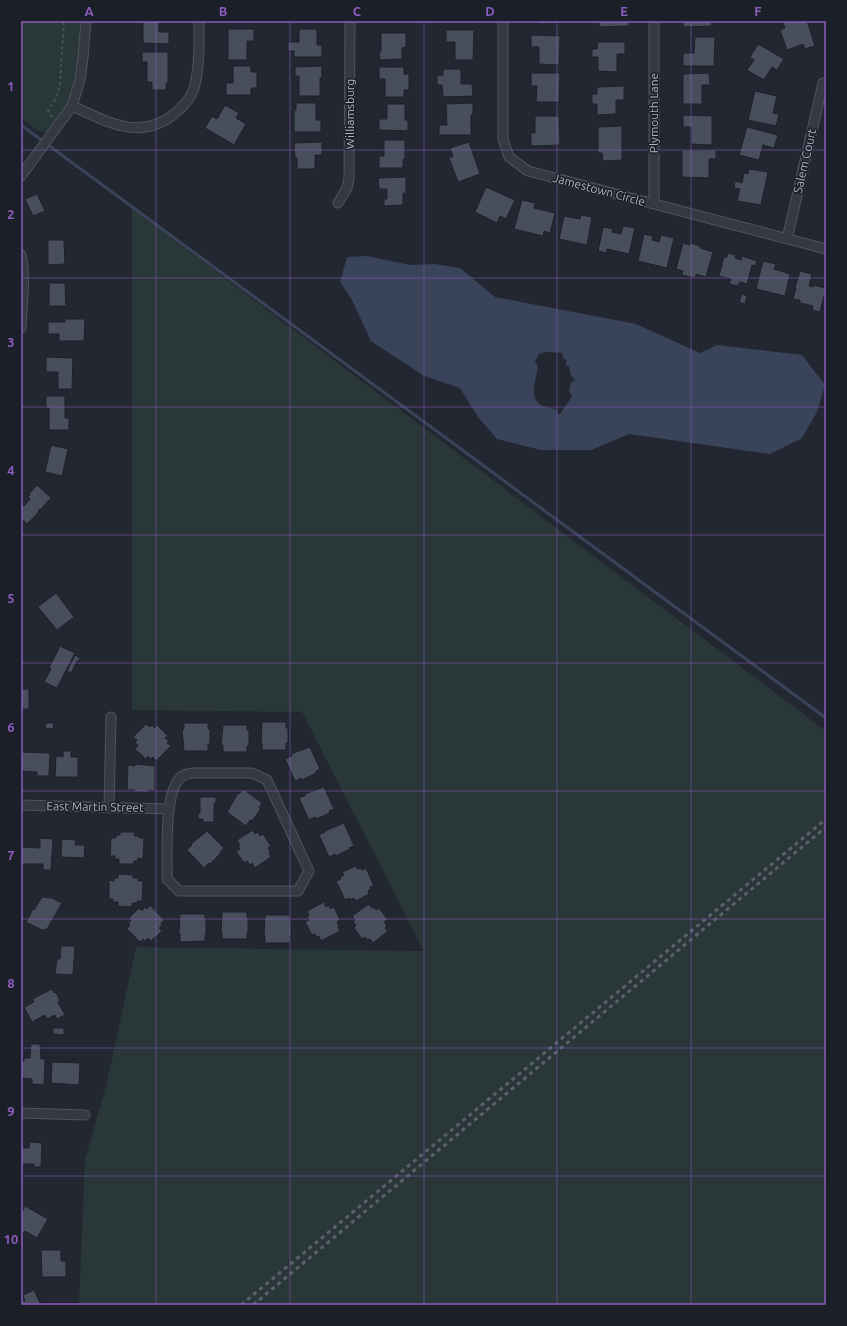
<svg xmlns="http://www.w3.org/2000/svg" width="847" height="1326" font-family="Ubuntu,sans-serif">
  <rect width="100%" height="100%" fill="#222732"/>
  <path fill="#293739" d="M21,21H86L72,106L53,134L37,130L21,118Z
    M132,208L826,731V1305H79L85,1159L107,1082L136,947L424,951L302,712L132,710Z"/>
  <path fill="#39445a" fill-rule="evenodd" d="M367,256L410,265L435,264L460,268L495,297L636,324L700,353L717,345L802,355L825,385L817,412L802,438L770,454L629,434L591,450H541L497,439L478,417L460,388L424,376L371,341L351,298L340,282L347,257ZM546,352L562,353L564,359L567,360L565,365L569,366L571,376L576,380L571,382L569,390L572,397L559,415L556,409C526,407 534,387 538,367L535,361L539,354Z"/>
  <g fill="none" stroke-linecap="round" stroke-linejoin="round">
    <path stroke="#39445a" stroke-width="3" d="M21,125L826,718"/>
  </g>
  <path fill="#484e5c" stroke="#1c212a" d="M143,21H159V32H169V44L143,43Z
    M539,21H561V23L539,24Z
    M599,21H629V26L599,27Z
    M683,21H711L712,26L683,27Z
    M788,21H807L815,46L805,49L803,44L787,50L780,30L785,28L783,23Z
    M228,29H254V41H247V60H228Z
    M299,29H317V45H322V57H294V51H288V42H299Z
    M446,30H474L473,60H455V42H446Z
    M381,33H406V47L402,48V59L380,60L379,51H381Z
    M531,35L560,36L559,65L539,64V47H531Z
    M695,37H715L714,66H683V53H694Z
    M598,42H625V54H617V72L598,71V57H592V49H597Z
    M758,44L784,59L777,70L772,67L764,80L747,70L754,60L750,57Z
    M142,52H168V83H166V90H152V82H147V62H142Z
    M233,66H251V72H257V88H251V95H226V83H233Z
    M322,66V78H320V96H299V76H295V67Z
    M379,67H404V74H409V90H404V97H385V79H379Z
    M443,69H461V84H472L473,96L443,97L442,85H437V76L443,75Z
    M531,73H560L559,102H536L537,86H531Z
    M709,73L710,85H702V104H683V74Z
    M624,86V100H616V114L597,115V104H592V94H597V87Z
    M755,91L777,96L773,113L779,114L776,126L748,120Z
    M296,103H316V120H321V132H294V111L296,110Z
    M473,103V115H471V135H439V125H447L446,104Z
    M387,104H405V120H408V131L379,130V119H387Z
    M225,105L239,113L236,118L246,124L234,145L205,128L212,116L217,119Z
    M683,115L712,116V145L691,144V127H683Z
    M535,116H559L560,145L531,146V133H535Z
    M622,126V160L603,161L602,153H598V127Z
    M747,127L778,135L774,148L763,145L759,160L739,155Z
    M384,140H405V159H403V168H379V156H384Z
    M322,142V155H315V169H297V158H295L294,143Z
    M469,142L480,174L458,182L449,158L453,156L450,148Z
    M682,150H716V159H709V178L682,177Z
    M749,169L768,172L761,205L737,201L740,189L734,188L735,181L742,183L744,173L748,174Z
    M406,177V193H403V205L384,206V199H387V189H379L378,178Z
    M486,187L515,200L506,219L500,216L497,223L475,212Z
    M37,194L45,211L33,216L25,199Z
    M522,200L535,203L534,208L555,213L550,233L544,231L543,236L514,229Z
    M581,215L592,217L587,245L559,239L564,216L580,219Z
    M623,226L635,228L629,254L607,249V253L598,251L603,227L613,229L612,232L621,234Z
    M644,234L653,236L652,240L659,242L661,235L674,238L667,268L638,261Z
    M48,240H64L65,264L48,265Z
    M683,243L690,245L691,243L700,246V248L713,252L706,277L696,274L695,278L682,275L683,271L676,269Z
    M728,253L736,255L735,258L741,260L742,256L757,261L755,266L752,265L747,284L740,282L738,286L729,284L731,279L719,276L724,257H727Z
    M763,261L776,264L774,269L790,274L785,296L756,289Z
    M800,271L812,274L809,286L813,287V285L826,288L820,312L812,310L813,306L800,303V300L793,299L796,288L795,287Z
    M49,283H65L66,306H49Z
    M742,294L747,296L745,304L739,302Z
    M65,319H85L84,341H59V334H48V322H65Z
    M46,357L73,358L72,389H58V372H46Z
    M46,396H65V418H69V430H49V408H46Z
    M51,445L68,449L62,476L45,472Z
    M37,485L51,498L40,510L39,509L38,513L27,524L21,518V505L22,504L24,506L30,499L28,497L30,495L29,494Z
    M56,593L74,617L57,630L38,607Z
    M60,646L75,653L57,688L44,682L51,669L49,668Z
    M75,655L80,658L78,662L77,661L71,673L67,671Z
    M21,689H29V709H21Z
    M262,722H286V728H288V743H286V750H262V743H261Z
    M46,723H54L53,729L45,728Z
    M184,723H208V729H210V744H208V751H184L182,729H184Z
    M146,724L150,727L152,725L155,728L157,725L168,736L165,738L169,741L167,743L171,746L156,761L153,757L151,759L148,756L146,759L135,749L138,746L135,742L137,740L133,737Z
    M223,725H247V730H249V746H247V752H223V745H221Z
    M310,747L320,769L315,772L316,773L302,780L301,778L295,781L285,759L292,756L291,754Z
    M63,751H71V757H78V777H55L56,756L63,757Z
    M21,752L50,753L49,776H37V772L21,771Z
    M135,764L155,766V791L149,790V792H134V790H127L128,765L135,766Z
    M324,787L334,809L329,811L330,813L316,819L315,817L309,820L299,798L306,795L305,794Z
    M243,789L262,803L259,808L261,809L252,821L250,820L246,826L227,812L238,793L239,794Z
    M200,797H216V803H214V822H203V819H198V813H200Z
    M344,823L354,846L349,848L350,849L336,856L335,854L329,857L319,835L325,832V831Z
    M253,830L255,834L258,832L260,836L263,834L271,846L268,848L270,852L269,853L271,857L255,868L252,863L250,865L247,861L244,863L236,851L240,849L238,846L240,845L237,840Z
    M207,831L224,848L220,852L221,853L210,864L209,863L204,868L187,850L192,845L191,844Z
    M120,832H135L134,836H139V838H144L143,859L138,858V861H134V864H119V859H115V856H110L111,838H116V835H120Z
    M40,838L53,839L51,870H43V864H21L22,847L40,848Z
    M62,839L76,840L75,845H85L84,858L61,857Z
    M356,866L357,869L361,868L362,870L366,868L374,886L370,887L371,889L368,891L369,894L356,901L354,898L350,900L349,898L345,900L336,881L341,879L340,877L344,875L342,872Z
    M118,874L133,875V878H138V881H143L142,901H137V903H132V907L118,906V902H113V899H109V880L114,881V878H118Z
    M42,897L52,898L62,903L47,929L42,930L26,922L33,909L34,910Z
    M324,902L326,907L329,905L330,909L334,907L340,920L337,922L339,926L338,927L340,931L321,941L319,936L317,937L315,934L312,935L305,922L309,920L307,916L309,915L307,911Z
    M369,904L372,908L374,907L376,910L379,908L388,920L384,922L387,926L385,928L388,931L373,943L370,939L367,940L365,937L362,939L354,928L356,925L353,922L355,920L352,916Z
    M150,905L164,920L161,924L162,926L159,928L162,931L151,941L148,938L145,941L143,939L140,942L127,929L130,925L128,923L131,921L129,918L139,908L142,911L145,907L147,909Z
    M222,912H247V917H248V933H247V939H222V932H221Z
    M180,914H205V919H206V935H205V941L180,942V934H179Z
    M265,915H290V921H291V936H290V943H265V936H264Z
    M61,946H75L73,975L55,974L57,959H60Z
    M52,989L54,993L56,992L60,1001L58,1002L65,1015L57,1019L55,1015L47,1019L45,1015L32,1022L24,1007L34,1002L32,999Z
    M53,1028H64V1035L53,1034Z
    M31,1044H40L41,1059H45L44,1085L32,1084V1079L22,1078V1076H21V1061H24V1058H30Z
    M52,1062L80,1063L79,1085L51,1083Z
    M30,1142L42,1143L41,1167H34V1164H21V1148H29Z
    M25,1206L48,1219L37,1238L25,1231L24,1233L21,1231V1214Z
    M41,1250H61V1261H66V1277H42Z
    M34,1290L41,1305H21V1301H25L23,1295Z"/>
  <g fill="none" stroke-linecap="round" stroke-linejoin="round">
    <defs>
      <path id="minor" d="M503,21V139L509,157L528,171L826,249
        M72,106C106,121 140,142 174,114C183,107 191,99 194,88C200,66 199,43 199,21
        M21,176L72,106L80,80L83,58L86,21
        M338,203L347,188L349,178L350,21
        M654,204V21
        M787,239L823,83
        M21,255C26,277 22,305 21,328
        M192,773H252L267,780L309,871L298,891H179L167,879C168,856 163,793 181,777C184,774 189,774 192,773Z
        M21,805L168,809
        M109,808L111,717
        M21,1113L85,1115"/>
    </defs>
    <use href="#minor" stroke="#4f545e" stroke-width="11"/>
    <path stroke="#485558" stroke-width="2" stroke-dasharray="3 3" stroke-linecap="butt" d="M52,117L48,110L56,98L60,84L64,21"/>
    <use href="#minor" stroke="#353943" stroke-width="9"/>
    <path stroke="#5b606d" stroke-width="3" stroke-dasharray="4 4" stroke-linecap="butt" d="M241,1305L826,819
      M253,1305L826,827"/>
  </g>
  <path fill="none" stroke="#8d5cbf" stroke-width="1" stroke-opacity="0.55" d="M156,21V1305M290,21V1305M424,21V1305M557,21V1305M691,21V1305M21,150H826M21,278H826M21,407H826M21,535H826M21,663H826M21,791H826M21,919H826M21,1048H826M21,1176H826"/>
  <g text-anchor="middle" stroke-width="3" stroke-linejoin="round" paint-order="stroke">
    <g font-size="12" fill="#afb4c0" stroke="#1a1f28">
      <text transform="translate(654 113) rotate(-90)" y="4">Plymouth Lane</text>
      <text transform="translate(350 114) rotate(-90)" y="4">Williamsburg</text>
      <text transform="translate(805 161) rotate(-77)" y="4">Salem Court</text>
      <text transform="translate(599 190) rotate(15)" y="4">Jamestown Circle</text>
      <text transform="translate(95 807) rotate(1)" y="4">East Martin Street</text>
    </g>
  </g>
  <rect width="847" height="1326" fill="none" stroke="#1a1f28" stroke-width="44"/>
  <rect x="22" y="22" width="803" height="1282" fill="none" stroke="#8d5cbf" stroke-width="1.5"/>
  <g font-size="13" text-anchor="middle" font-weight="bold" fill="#8d5cbf">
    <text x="89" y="16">A</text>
    <text x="223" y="16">B</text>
    <text x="357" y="16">C</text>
    <text x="490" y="16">D</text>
    <text x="624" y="16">E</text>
    <text x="758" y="16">F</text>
    <text x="11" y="91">1</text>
    <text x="11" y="219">2</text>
    <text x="11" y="347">3</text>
    <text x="11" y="475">4</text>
    <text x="11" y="603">5</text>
    <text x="11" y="732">6</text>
    <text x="11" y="860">7</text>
    <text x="11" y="988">8</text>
    <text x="11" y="1116">9</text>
    <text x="11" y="1244">10</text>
  </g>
</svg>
